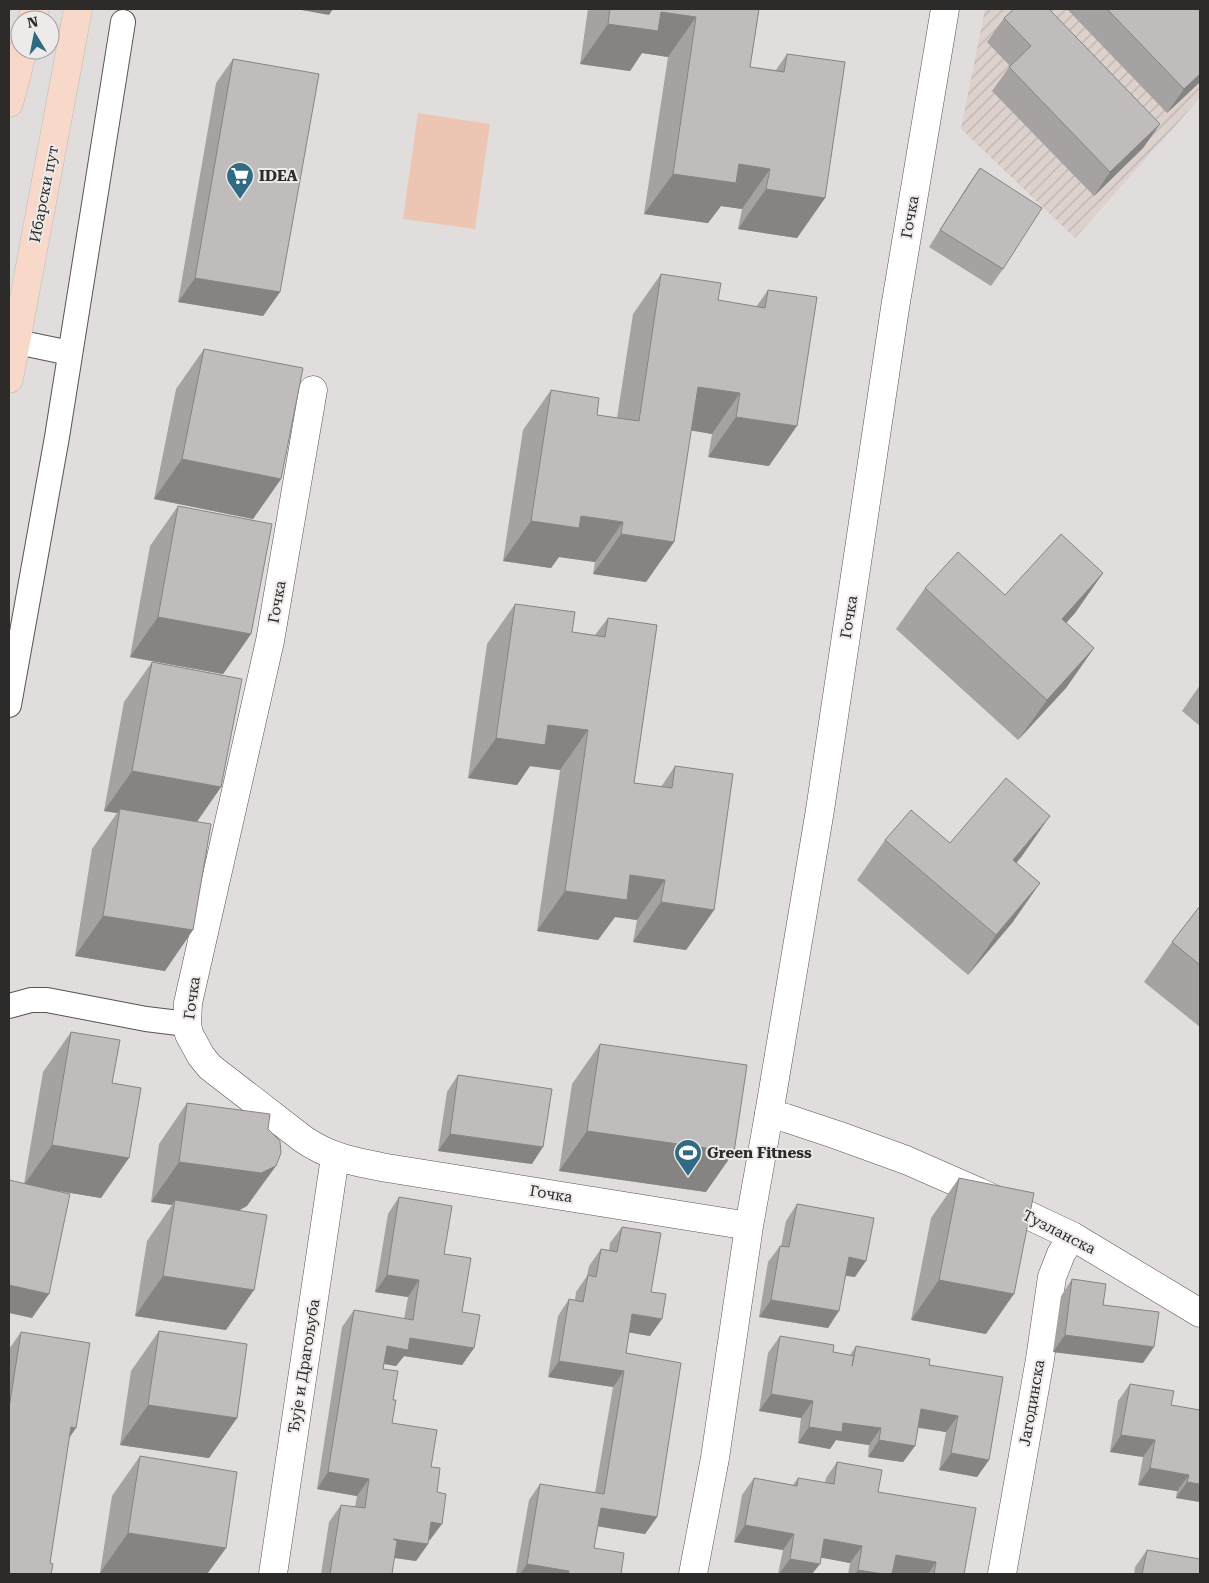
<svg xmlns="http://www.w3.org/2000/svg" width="1209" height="1583" font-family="'Roboto Serif',serif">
  <defs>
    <pattern id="industrial-furrows" width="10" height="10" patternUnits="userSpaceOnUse" patternTransform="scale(1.25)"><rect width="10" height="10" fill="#dcd1cc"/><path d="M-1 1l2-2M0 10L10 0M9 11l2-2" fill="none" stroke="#bdb4af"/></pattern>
  </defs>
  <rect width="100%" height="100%" fill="#e1dddc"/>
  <path fill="url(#industrial-furrows)" d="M985,9H1200V98L1075,238L961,129Z"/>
  <path fill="#edc6b3" d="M418,113L490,124L475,229L403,219Z"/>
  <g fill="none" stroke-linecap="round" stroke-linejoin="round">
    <defs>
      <path id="lane" d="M17,342L70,353
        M9,705L57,437L123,22
        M9,1006L31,1000H47L146,1019L187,1024"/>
      <path id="street" d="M313,390L270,641L188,1003L187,1024L189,1034L201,1056L210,1067L303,1139C331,1158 355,1162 387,1168L749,1226
        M273,1574L335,1157
        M693,1574L715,1458L749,1226L769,1114
        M1002,1574L1040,1359L1052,1277L1061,1254L1072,1236"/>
      <path id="secondary" d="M945,9L895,308L820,810L769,1114L786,1118L837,1135L906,1160L979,1192L1072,1236L1200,1313"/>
      <path id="primary" d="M32,20L35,9
        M9,103L23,50
        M9,379L78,9"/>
    </defs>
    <use href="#lane" stroke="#585554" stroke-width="26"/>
    <use href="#street" stroke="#585554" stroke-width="29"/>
    <use href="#secondary" stroke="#585554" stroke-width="29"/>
    <use href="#primary" stroke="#bbb" stroke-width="29"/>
    <use href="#lane" stroke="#fff" stroke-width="24"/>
    <use href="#street" stroke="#fff" stroke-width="28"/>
    <use href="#secondary" stroke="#fff" stroke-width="28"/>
    <use href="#primary" stroke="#f8d9c9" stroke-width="28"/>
  </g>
  <path fill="#a5a2a1" d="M588,9H759L750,67L776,70L787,54L825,198L797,238L738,229L742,209L721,206L708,223L644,214L668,57L642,53L630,71L580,64Z
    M1067,9H1199L1200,82L1167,113Z
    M1004,18L1160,124L1143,148L1094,196L992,91L1010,66L987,42Z
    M233,59L280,292L263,316L178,302L216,83Z
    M980,168L1003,269L991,286L929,247L968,185Z
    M661,274L718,300L756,307L768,290L769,466L708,457L712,434L691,430L674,542L646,582L593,574L595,562L559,557L551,568L503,561L523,430L551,390L597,415L617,418L633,314Z
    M204,349L281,479L253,519L154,499L176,389Z
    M178,506L251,634L223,674L130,657L150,546Z
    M1103,573L1075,613L1066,623L1094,648L1066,688L1018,740L896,629L925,588L1005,595Z
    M515,604L572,632L595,635L608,618L634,783L661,787L675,766L714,910L686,950L633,942L637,920L615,917L598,940L537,931L560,770L530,766L517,785L468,778L487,644Z
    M152,662L221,787L197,822L165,971L75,956L92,849L117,813L104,811L124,702Z
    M1200,685V726L1182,711Z
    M885,840L1022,856L1016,863L1040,883L1012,923L968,975L857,880Z
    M1200,906V1027L1144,982L1172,942Z
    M71,1032L112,1083L101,1198L58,1191L32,1318L24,1184L43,1072Z
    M600,1044L706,1192L559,1171L572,1084Z
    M458,1075L532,1164L438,1151L447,1092Z
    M187,1103L247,1206L238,1211L226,1330L135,1316L147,1241L172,1205L151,1202L159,1144Z
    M959,1178L986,1334L911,1320L931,1218Z
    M399,1197L444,1254L474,1348L462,1365L404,1356L396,1366L384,1364L383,1369L393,1400L392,1423L431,1467L430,1540H428V1544L416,1561L394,1558L392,1574H321L329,1522L341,1505L355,1507L357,1496L317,1489L342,1327L354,1310L404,1319L408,1297L375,1292L388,1214Z
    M797,1204L855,1277L846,1276L828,1328L759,1317L768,1262L780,1246H781L786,1221Z
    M622,1227L651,1292L650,1336L629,1332L626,1353L657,1517L645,1534L598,1526L594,1548L621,1574H516L529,1500L540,1484L595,1493L613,1387L548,1377L558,1316L569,1299L575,1300L576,1292L587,1276L589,1266L601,1249L609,1250L610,1243Z
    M1072,1279L1103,1305L1143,1363L1053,1352L1061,1296Z
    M159,1331L237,1418L209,1458L120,1445L131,1371Z
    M21,1332L69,1438L50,1563L9,1574V1349Z
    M780,1336L833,1352L850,1355L856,1346L929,1365L989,1460L977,1477L939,1470L946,1432L918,1428L915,1446L903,1462L868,1457L869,1445L836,1440L830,1449L798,1443L801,1418L759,1411L768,1353Z
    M1130,1384L1171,1405L1200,1502L1176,1498L1177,1491L1138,1485L1143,1457L1110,1452L1118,1401Z
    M140,1456L226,1548L207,1574H110L100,1573L112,1496Z
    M837,1462L878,1492L964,1574H900L892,1573V1574H848L850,1563L821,1557L812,1574H778L783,1550L734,1542L742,1495L754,1478L793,1485L798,1478L825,1483L826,1478Z
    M1147,1550L1200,1574H1134L1135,1567Z"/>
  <path fill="#868483" d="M296,9H333L329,15Z
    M661,12L696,17L668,57L642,53L630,71L580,64L608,24Z
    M1200,74V82L1167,113L1184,89Z
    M1160,124L1143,148L1094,196L1110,172Z
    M739,164L770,169L742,209L721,206L708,223L644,214L673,174Z
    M766,189L825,198L797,238L738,229Z
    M195,278L280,292L263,316L178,302Z
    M698,387L740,393L712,434L670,427Z
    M736,417L797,426L769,466L708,457Z
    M182,459L281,479L253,519L154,499Z
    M581,516L623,522L595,562L559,557L551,568L503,561L531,521Z
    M621,534L674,542L646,582L593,574Z
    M1103,573L1075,613L1034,659L1062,619Z
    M158,617L251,634L223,674L130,657Z
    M1094,648L1066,688L1018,740L1047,700Z
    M548,725L588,730L560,770L530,766L517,785L468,778L496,738Z
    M132,771L221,787L193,827L120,809L117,813L104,811Z
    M1050,816L1022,856L985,900L1013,860Z
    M630,875L665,880L637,920L615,917L598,940L537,931L565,891Z
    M1040,883L1012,923L968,975L996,935Z
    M661,902L714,910L686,950L633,942Z
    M103,916L193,930L165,971L75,956Z
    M587,1131L734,1152L706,1192L559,1171Z
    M450,1134L543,1147L532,1164L438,1151Z
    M52,1145L129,1158L101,1198L24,1185Z
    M179,1162L276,1166L247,1206L233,1213L175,1200L172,1205L151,1202Z
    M849,1257L866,1261L855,1277L837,1274Z
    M387,1275L419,1280L408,1297L375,1292Z
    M163,1276L254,1290L226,1330L135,1316Z
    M939,1280L1014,1294L986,1334L911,1320Z
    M9,1285L49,1294L32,1318L9,1313Z
    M771,1300L839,1311L828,1328L759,1317Z
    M632,1314L662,1319L650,1336L620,1331Z
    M1065,1335L1154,1347L1143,1363L1053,1352Z
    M410,1338L474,1348L462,1365L404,1356L396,1366L375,1362L387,1346Z
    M559,1361L624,1371L613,1387L548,1377Z
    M771,1394L813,1401L801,1418L759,1411Z
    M148,1405L237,1418L209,1458L120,1445Z
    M921,1409L958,1416L946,1432L910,1426Z
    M843,1423L881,1428L869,1445L836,1440L830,1449L798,1443L809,1427Z
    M71,1427L76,1428L55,1459Z
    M1121,1435L1155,1440L1143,1457L1110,1452Z
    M879,1440L915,1446L903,1462L868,1457Z
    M951,1453L989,1460L977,1477L939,1470Z
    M1150,1468L1189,1475L1177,1491L1138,1485Z
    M328,1472L369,1479L357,1496L317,1489Z
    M1187,1482L1200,1484V1502L1176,1498Z
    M601,1508L657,1517L645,1534L589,1525Z
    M431,1522L442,1524L430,1540L419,1538Z
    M745,1525L794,1534L783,1550L734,1542Z
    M128,1533L226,1548L207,1574H110L100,1573Z
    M393,1539L428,1544L416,1561L382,1556Z
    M824,1539L862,1546L850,1563L812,1556Z
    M896,1555L936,1562L928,1574H900L884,1572Z
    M790,1559L820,1564L812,1574H779Z
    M527,1564L569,1571L567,1574H520Z
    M858,1570L883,1574H855Z"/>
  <path fill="#c0bcbb" stroke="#868483" d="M610,9H759L750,67L784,72L787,54L845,62L825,198L766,189L770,169L739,164L736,183L673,174L696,17L661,12L658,31L608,24Z
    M1014,9H1049L1160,124L1110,172L1009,67L1031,46L1004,18Z
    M1107,9H1199L1200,10V74L1184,89Z
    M233,59L319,74L280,292L195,278Z
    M980,168L1042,208L1003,269L940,230Z
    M661,274L721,283L718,300L765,308L768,290L817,297L797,426L736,417L740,393L698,387L674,542L621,534L623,522L581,516L579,528L531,521L551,390L599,398L597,415L639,421Z
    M204,349L303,368L281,479L182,459Z
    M178,506L272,524L251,634L158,617Z
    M1061,534L1103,573L1062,619L1094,648L1047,700L925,588L958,552L1005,595Z
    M515,604L575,612L572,632L605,637L608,618L657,625L634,783L672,788L675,766L733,774L714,910L661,902L665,880L630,875L627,900L565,891L588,730L548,725L545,745L496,738Z
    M152,662L242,679L221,787L132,771Z
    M1006,778L1050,816L1013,860L1040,883L996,935L885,840L911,810L950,843Z
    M120,809L211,824L193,930L103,916Z
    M1200,906V965L1172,942Z
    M71,1032L120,1040L112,1083L141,1088L129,1158L52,1145Z
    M600,1044L747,1065L734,1152L587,1131Z
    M458,1075L552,1089L543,1147L450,1134Z
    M187,1103L270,1114L268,1129L280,1141L281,1153L276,1166L261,1173L179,1162Z
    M959,1178L1034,1193L1014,1294L939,1280Z
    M9,1180L70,1194L49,1294L9,1285Z
    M399,1197L452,1206L444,1254L471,1258L462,1312L480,1315L474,1348L410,1338L408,1350L387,1346L383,1369L398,1371L393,1400H396L392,1423L437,1430L431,1467L440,1468L437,1492L446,1494L442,1524L431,1522L428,1544L393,1539L397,1541L392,1574H330L341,1505L365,1508L369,1479L328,1472L354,1310L413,1320L419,1280L387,1275Z
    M175,1200L267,1215L254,1290L163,1276Z
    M797,1204L874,1218L866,1261L849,1257L839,1311L771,1300L780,1246L789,1247Z
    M622,1227L661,1233L651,1292L666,1294L662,1319L632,1314L626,1353L681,1363L657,1517L601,1508L594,1548L624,1553L621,1574H568L569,1571L527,1564L540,1484L604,1494L624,1371L559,1361L569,1299L583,1302L588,1275L596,1277L601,1249L617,1252Z
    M1072,1279L1106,1284L1103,1305L1159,1312L1154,1347L1065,1335Z
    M159,1331L247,1344L237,1418L148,1405Z
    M21,1332L90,1343L76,1428L71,1427L50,1563L53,1564L51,1574H9V1408Z
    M780,1336L834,1345L833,1352L854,1356L852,1366L856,1346L930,1359L929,1365L1003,1377L989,1460L951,1453L958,1416L921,1409L915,1446L879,1440L881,1428L843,1423L842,1432L809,1427L813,1401L771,1394Z
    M1130,1384L1174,1391L1171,1405L1200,1410V1484L1187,1482L1189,1475L1150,1468L1155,1440L1121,1435Z
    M140,1456L237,1472L226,1548L128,1533Z
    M837,1462L882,1470L878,1492L976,1508L964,1574H934L936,1562L896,1555L892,1574H883L858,1570L862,1546L824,1539L820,1564L790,1559L794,1534L745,1525L754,1478L797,1486L798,1478L834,1484Z
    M1147,1550L1200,1559V1574H1142Z"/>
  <defs>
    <symbol id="supermarket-pin" viewBox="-11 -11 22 30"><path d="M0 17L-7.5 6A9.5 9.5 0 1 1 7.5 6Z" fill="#306b83" stroke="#eeeae9"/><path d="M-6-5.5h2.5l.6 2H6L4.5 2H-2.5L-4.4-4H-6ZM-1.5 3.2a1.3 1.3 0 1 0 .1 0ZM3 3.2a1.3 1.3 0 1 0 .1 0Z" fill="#fff"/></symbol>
    <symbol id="stadium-pin" viewBox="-11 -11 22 30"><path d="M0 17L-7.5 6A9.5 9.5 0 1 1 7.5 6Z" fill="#306b83" stroke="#eeeae9"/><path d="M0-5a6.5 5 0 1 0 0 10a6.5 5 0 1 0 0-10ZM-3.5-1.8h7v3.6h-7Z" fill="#fff"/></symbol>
  </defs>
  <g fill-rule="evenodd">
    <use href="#supermarket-pin" x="224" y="160" width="32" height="43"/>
    <use href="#stadium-pin" x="672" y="1137" width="32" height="43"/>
  </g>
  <g text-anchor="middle" stroke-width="4" stroke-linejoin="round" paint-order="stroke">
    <g font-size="15" font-weight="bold" fill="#2c2b2a" stroke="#eeeae9" text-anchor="start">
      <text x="259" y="181">IDEA</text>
      <text x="707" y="1158">Green Fitness</text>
    </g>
    <g font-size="15" fill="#2c2b2a" stroke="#eeeae9">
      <text transform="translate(44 194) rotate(-79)" y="5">Ибарски пут</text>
      <text transform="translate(910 217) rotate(-80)" y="5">Гочка</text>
      <text transform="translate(277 602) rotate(-80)" y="5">Гочка</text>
      <text transform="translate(849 617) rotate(-81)" y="5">Гочка</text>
      <text transform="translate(192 998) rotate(-82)" y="5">Гочка</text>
      <text transform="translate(551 1194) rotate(9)" y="5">Гочка</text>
      <text transform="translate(1059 1232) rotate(27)" y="5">Тузланска</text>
      <text transform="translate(304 1366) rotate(-81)" y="5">Ђује и Драгољуба</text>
      <text transform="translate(1032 1403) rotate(-80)" y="5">Јагодинска</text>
    </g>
  </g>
  <rect width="1209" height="1583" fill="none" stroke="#2c2b2a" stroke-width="20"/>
  <g transform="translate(35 35) rotate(350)"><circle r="24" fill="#eeeae9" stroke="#a09e9d"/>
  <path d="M0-4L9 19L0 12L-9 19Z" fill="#306b83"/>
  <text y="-8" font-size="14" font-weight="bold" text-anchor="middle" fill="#2c2b2a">N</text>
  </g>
</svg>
